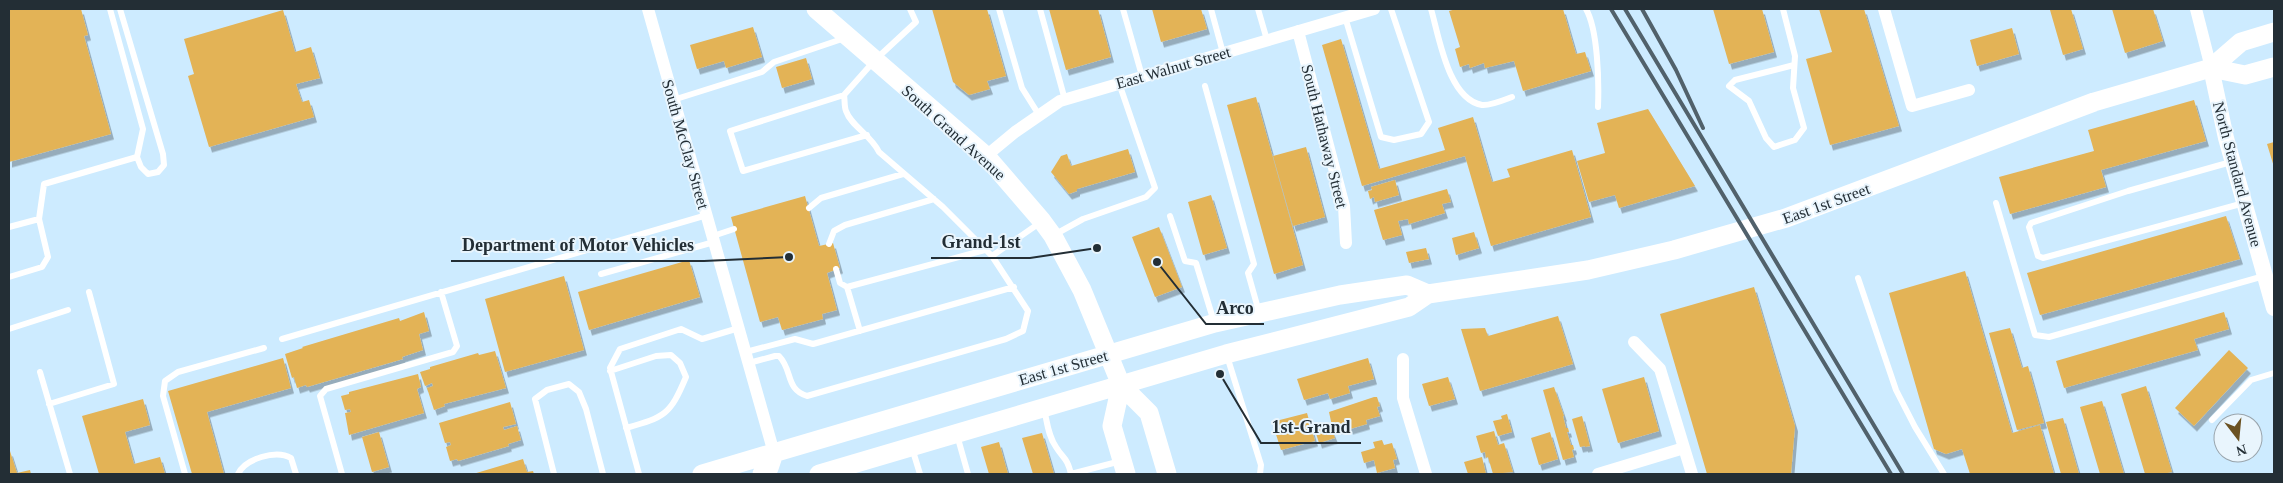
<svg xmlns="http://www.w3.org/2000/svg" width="2283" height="483" font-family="Georgia,serif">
  <defs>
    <filter id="shadow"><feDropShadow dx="3" dy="5.5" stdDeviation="0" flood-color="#0004"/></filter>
  </defs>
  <rect width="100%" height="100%" fill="#cdebff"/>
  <path fill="#e3b357" filter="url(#shadow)" d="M9,9H81L88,35L84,36L111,134L9,162Z
    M932,9H987L1006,76L987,81L990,89L969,95L953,82Z
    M1049,9H1098L1111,57L1066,70Z
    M1152,9H1201L1207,29L1161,42Z
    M1456,9H1563L1576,54L1585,52L1591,71L1523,91L1514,61L1485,68L1484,63L1470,68L1469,64L1460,67L1455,49L1460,47L1449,11Z
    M1713,9H1762L1774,52L1729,64Z
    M1819,9H1864L1899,126L1830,145L1806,59L1832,52Z
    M2071,9L2083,49L2063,55L2050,10Z
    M2112,9H2153L2163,41L2125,53Z
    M283,10L295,52L311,47L320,78L296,84L302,102L309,100L314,117L209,147L188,76L194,74L184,39Z
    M753,27L762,57L726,68L724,61L697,69L690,45Z
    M2012,28L2019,54L1977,66L1970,40Z
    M1341,39L1379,169L1445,150L1438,128L1473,117L1492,182L1510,177L1507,169L1572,150L1591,217L1491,246L1465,156L1362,186L1322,45Z
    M806,58L812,79L782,88L776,67Z
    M1256,97L1303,265L1274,274L1227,105Z
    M2194,100L2206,141L2101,170L2106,187L2010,214L1999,177L2094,151L2088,130Z
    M1648,109L1695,186L1619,208L1615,195L1589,202L1577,161L1605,153L1597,123Z
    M2274,142V167L2267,144Z
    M1306,147L1325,217L1293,226L1273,156Z
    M1128,149L1135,172L1077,189V191L1069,194L1051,172L1061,156L1067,154L1071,166Z
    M1395,180L1399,195L1375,202L1374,197L1370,199L1368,191L1372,190L1371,187Z
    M1447,189L1451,202L1442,204L1445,213L1409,224L1408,219L1398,221L1402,235L1383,240L1374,210Z
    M1211,195L1227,248L1203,255L1188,202Z
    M805,196L819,246L833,243L840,268L827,273L837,310L822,314L823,319L782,330L778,317L760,322L731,217Z
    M2226,216L2240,259L2040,315L2027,273Z
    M1159,227L1182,287L1155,297L1132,237Z
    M1474,232L1479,248L1456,255L1452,238Z
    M1426,248L1429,259L1409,263L1406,252Z
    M689,260L700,297L589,330L578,292Z
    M1965,271L2012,433L2040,425L2054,474H1970L1962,449L1946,454L1934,449L1889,293Z
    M564,276L584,350L505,372L485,299Z
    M1754,287L1795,426L1791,474H1707L1660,314Z
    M424,312L429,331L419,334L423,350L402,357L403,359L307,387L306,385L297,388L294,377L292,378L285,354L303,348L302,347L399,318L400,321Z
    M2224,312L2229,329L2194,339L2198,350L2064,388L2056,361Z
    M1558,316L1573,364L1480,391L1461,329L1485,328L1488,336Z
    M2010,328L2022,368L2028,366L2044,423L2017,430L1989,333Z
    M2229,350L2248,368L2194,426L2175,408Z
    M495,351L506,388L444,404L445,406L434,410L427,388L433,386L432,383L425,386L420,372L430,369V367L478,353L479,355Z
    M283,358L291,388L207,412L224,474H192L168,391Z
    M1368,358L1374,379L1348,386L1350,393L1330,399L1328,393L1304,400L1297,379Z
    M418,374L421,387L417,389L424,413L349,435L345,413L351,412L350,409L345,410L341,396L349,394V392Z
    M1448,377L1455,399L1429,406L1422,384Z
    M1644,377L1659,431L1618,443L1602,389Z
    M2146,386L2172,472L2163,474H2145L2121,394Z
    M1554,387L1564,416H1563L1566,428H1568L1569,432H1567L1571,445H1573L1574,449L1572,450L1574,457L1563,460L1543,390Z
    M1374,397H1377L1380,406L1377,407L1380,416L1366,420L1367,424L1350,429L1349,426L1338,429L1337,425L1332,426L1329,412Z
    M143,399L150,425L125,432L134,464L160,457L165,474H99L82,416Z
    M2102,401L2124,474H2100L2080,407Z
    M510,402L516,424L503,427L504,430L517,426L521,440L508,444L509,446L458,461L457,459L450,461L446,447L451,445L450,442L445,443L439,423Z
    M1307,413L1315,441L1281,450L1272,422Z
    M1507,414L1512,432L1498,436L1493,421L1502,419L1501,416Z
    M1582,416L1590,446L1585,447V446L1580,447L1572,419Z
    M2063,418L2079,474H2061L2046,422Z
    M1329,423L1335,438L1319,443L1314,427Z
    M1494,431L1498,445L1504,443L1513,472L1493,474L1488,457L1486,458L1485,452L1481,453L1476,436Z
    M379,432L389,467L372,472L362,437Z
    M1550,432L1558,459L1539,465L1531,438Z
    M1042,433L1054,474H1033L1022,438Z
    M1382,440L1384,445L1392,443L1397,459L1393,460L1395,468L1377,473L1374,460L1364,463L1361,452L1375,448L1373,442Z
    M999,442L1008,474H989L981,447Z
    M9,451H10L17,473L30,470L31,474H9Z
    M1482,457L1486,474H1468L1464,462Z
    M523,459L527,472L533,471L534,474H473Z"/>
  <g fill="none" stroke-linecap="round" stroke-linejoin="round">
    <path stroke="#fff" stroke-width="6" d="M110,9L143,129L137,157L141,167L148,174L158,172L164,165L163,154L120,9
      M999,9L1022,88L1039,115
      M1040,9L1065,100
      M1123,9L1142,76
      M1211,9L1223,53
      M1258,9L1267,40
      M1431,9C1439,36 1448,99 1482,105C1490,106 1504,100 1512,97
      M1586,9C1598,30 1599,82 1598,107
      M1783,9L1795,56L1793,88L1804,128L1795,140L1774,147L1766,138L1749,101L1729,86L1735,80L1794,65
      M1345,17L1381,137L1394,140L1421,134L1429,122L1391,9
      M1205,86L1254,264L1248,273L1259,312
      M844,95L730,131L743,171L867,135
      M673,100L762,72L774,62L845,38
      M2231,162L2128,191L2031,223L2029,227L2038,256L2043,258L2244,203
      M1996,203L2035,335L2049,337L2264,276
      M809,208L821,198L903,174
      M1170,216L1185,261L1196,263L1214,322
      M9,227L39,219
      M1054,235L1083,219L1146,197L1155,188L1119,83
      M713,236L734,229
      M829,244L834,231L845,225L934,199
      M992,256L1041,222
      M836,269L840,283L847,287
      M601,274L714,242
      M9,277L42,267L48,257L39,219L44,184L137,157
      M1858,278L1896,390L1915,427L1944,474
      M9,329L68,310
      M860,331L847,287L985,250
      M282,339L707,215
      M746,352L795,339L813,344L1014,287
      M1227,356L1261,465L1260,474
      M749,363L775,356H779C793,370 785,389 807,396L1006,339L1023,331L1028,311L992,256L943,207L879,152C871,135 851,126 846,111C844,106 845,100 844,95L875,60L916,22L910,9
      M610,371L656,356L671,355L680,363L686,377C670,415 665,417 626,428
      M40,372L70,474
      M49,404L114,384L89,292
      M1044,409C1047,421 1048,436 1056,447C1064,460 1067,457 1071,474
      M2212,420L2251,380L2274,373
      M957,435L968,474
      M912,448L920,474
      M185,474L163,396L165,381L178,372L264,348
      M238,474C245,459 276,449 291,458L296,474
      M342,474L320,396L326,389L453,352L457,346L441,292
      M554,474L535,399L547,390L569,384L579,392L586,409L603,474
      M639,474L610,368L620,349L681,329L702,339L739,328
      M1071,474L1121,461"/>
    <path stroke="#fff" stroke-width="12" d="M648,9L774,453
      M1884,9L1912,106L1969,90
      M2196,9L2211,68
      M1298,31L1344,206L1346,243
      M986,156L1015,132L1060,101L1374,9
      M1634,342L1660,369L1692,474
      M1403,359V398L1426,474
      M1598,474L1684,448"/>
    <path stroke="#fff" stroke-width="16" d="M2211,68L2226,138L2274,308"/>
    <path stroke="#fff" stroke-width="19" d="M816,9L986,156L1042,221L1053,236L1082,290L1121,385L1149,413L1167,474
      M2211,68L2241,42L2274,32
      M1121,385L1112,426L1126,474
      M702,474L1215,323L1340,295L1407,285L1428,294
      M762,474L769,468L774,453
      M819,474L1226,354L1409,307L1428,294L1588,270L1674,250L1786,218L2094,102L2204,70L2211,68L2245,75L2274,67"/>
    <path stroke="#51616b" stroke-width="4" d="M1611,9L1891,474
      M1625,9L1903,474
      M1642,9L1676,70L1703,128"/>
  </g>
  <g text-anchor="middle" stroke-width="4" stroke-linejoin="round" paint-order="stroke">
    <g font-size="16" fill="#232e35" stroke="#e9f5fd">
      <text transform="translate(1173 67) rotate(-16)" y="6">East Walnut Street</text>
      <text transform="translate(954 132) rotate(42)" y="6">South Grand Avenue</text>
      <text transform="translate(1325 136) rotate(76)" y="6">South Hathaway Street</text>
      <text transform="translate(686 144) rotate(74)" y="6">South McClay Street</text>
      <text transform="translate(2238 174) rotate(75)" y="6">North Standard Avenue</text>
      <text transform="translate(1826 203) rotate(-20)" y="6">East 1st Street</text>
      <text transform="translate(1063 367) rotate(-16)" y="6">East 1st Street</text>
    </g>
  </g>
  <path fill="none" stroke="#232e35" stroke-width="2" d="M1097 248L1030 258H931M789 257L704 261H451M1157 262L1206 324H1264M1220 374L1261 443H1361"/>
  <g fill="#232e35" stroke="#e9f5fd" stroke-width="2">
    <circle cx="1097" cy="248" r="5"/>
    <circle cx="789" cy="257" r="5"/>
    <circle cx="1157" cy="262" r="5"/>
    <circle cx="1220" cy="374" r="5"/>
  </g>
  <g font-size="18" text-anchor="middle" font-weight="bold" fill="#232e35" stroke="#e9f5fd" stroke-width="4" stroke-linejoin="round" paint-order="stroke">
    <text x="981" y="248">Grand-1st</text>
    <text x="578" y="251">Department of Motor Vehicles</text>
    <text x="1235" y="314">Arco</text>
    <text x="1311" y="433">1st-Grand</text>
  </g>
  <rect width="2283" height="483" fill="none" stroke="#232e35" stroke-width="20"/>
  <g transform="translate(2238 438) rotate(164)"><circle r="24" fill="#e9f5fd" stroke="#9aa5ad"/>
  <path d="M0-4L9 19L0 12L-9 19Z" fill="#6a5122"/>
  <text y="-8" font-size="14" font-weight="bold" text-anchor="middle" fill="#232e35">N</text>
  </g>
</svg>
